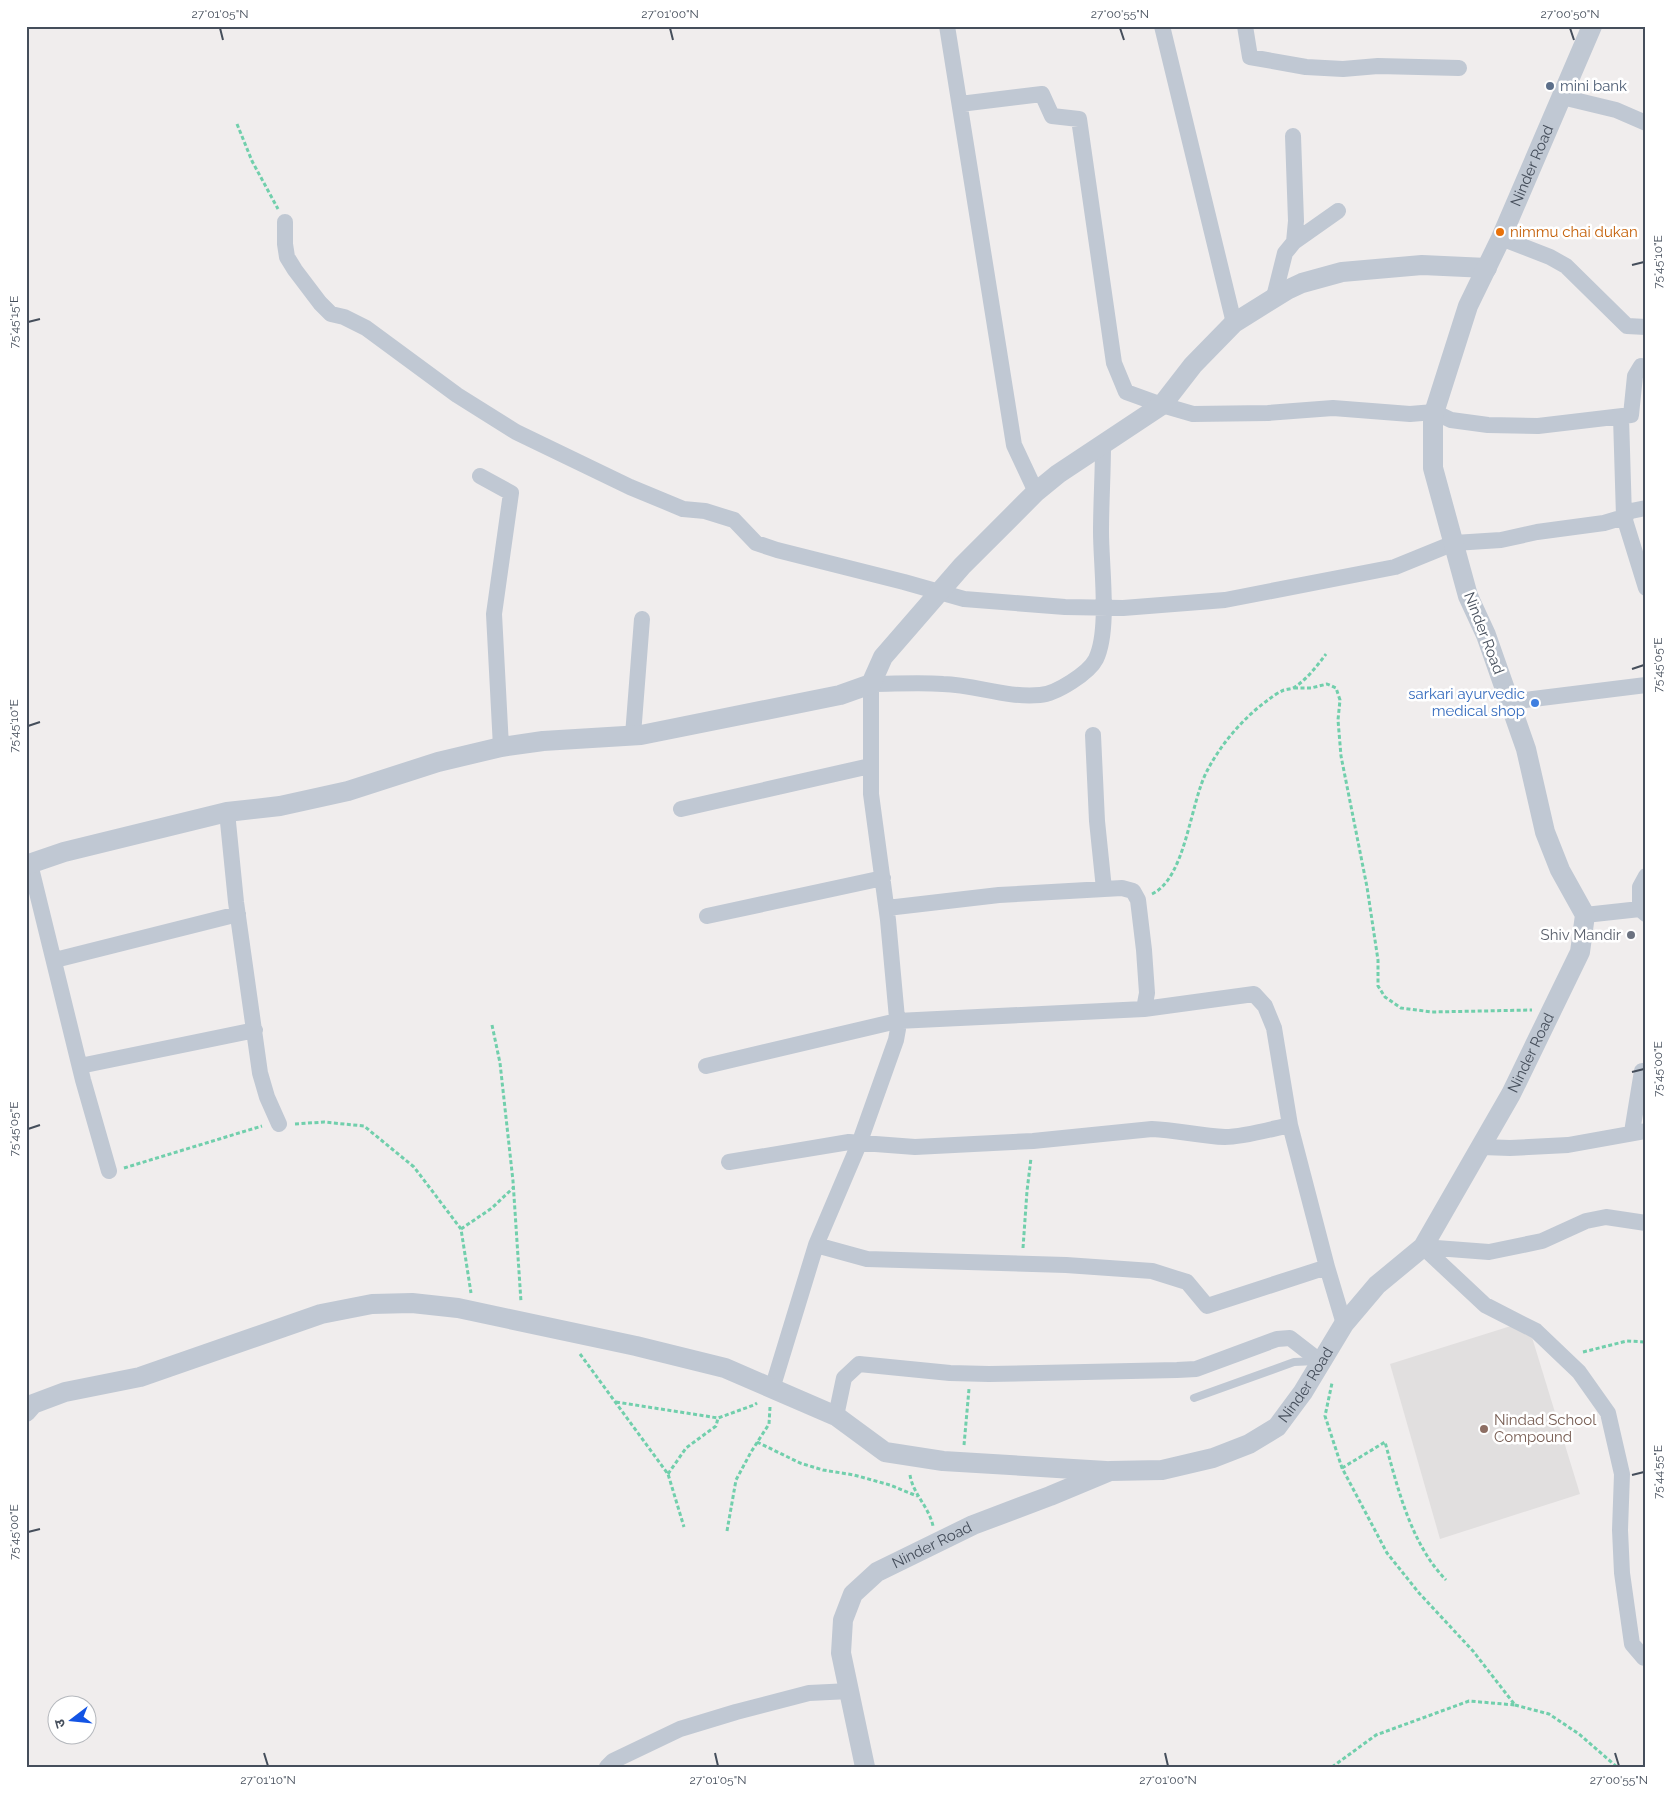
<svg xmlns="http://www.w3.org/2000/svg" width="1672" height="1793" font-family="Raleway,'Noto Sans Devanagari',sans-serif">
  <rect width="100%" height="100%" fill="#f0eded"/>
  <path fill="#e1dfdf" d="M1527,1321L1580,1494L1440,1539L1390,1364Z"/>
  <g fill="none" stroke-linecap="round" stroke-linejoin="round">
    <path stroke="#71cfac" stroke-width="3" stroke-dasharray="4 2.5" stroke-linecap="butt" d="M237,124L252,161L278,209
      M1294,688H1311L1327,684L1336,688L1340,700L1338,720L1341,756L1367,887L1378,960V986L1385,997L1401,1008L1432,1012L1532,1010
      M1152,894C1186,878 1190,803 1207,771C1221,744 1243,718 1268,700C1273,696 1279,692 1284,690C1288,689 1292,689 1295,687C1308,678 1317,666 1326,654
      M492,1025L500,1063L513,1181L521,1302
      M295,1124L324,1122L364,1126L414,1167L461,1229L471,1293
      M124,1168L262,1126
      M461,1229L492,1208L513,1188
      M1023,1248L1027,1191L1031,1158
      M1583,1352L1627,1341L1646,1342
      M580,1354L668,1474L684,1527
      M616,1402L718,1418L754,1405L757,1403
      M757,1442L800,1463L823,1470L854,1475L890,1485L917,1496
      M964,1445L969,1389
      M1342,1468L1385,1442C1398,1489 1411,1544 1446,1580
      M668,1474L686,1448L716,1426L718,1418
      M910,1475C913,1494 929,1507 933,1526
      M727,1531L736,1480L751,1452L769,1424L770,1407
      M1515,1705L1549,1714L1579,1734L1617,1767
      M1332,1767L1376,1735L1469,1701L1515,1705L1473,1651L1419,1593L1387,1553L1342,1468L1325,1416L1332,1383"/>
    <path stroke="#c0c8d3" stroke-width="8" d="M1194,1398L1294,1362L1316,1361"/>
    <path stroke="#c0c8d3" stroke-width="16" d="M947,26L1014,445L1036,492
      M1162,26L1234,323
      M1245,26L1250,57L1306,67L1343,69L1378,66L1459,68
      M1562,97L1616,110L1646,123
      M960,104L1042,94L1052,116L1079,119L1114,363L1126,392L1162,405L1193,414L1268,413L1333,408L1410,414L1434,412L1451,420L1488,425L1538,426L1631,415L1635,376L1641,366
      M1293,136L1296,221L1294,242
      M285,222V244L287,257L295,270L320,303L331,314L344,317L366,328L457,395L516,432L630,487L683,509L705,511L734,520L756,543L777,550L904,582L964,599L1065,607L1123,608L1225,600L1395,567L1454,543L1501,540L1537,532L1604,523L1624,517L1631,511L1646,508
      M1501,238L1550,257L1566,266L1627,326L1646,327
      M1274,297L1285,253L1294,242L1338,211
      M1621,417L1624,517L1646,588
      M480,476L511,493L494,614L501,747
      M1509,702L1646,685
      M633,735L642,619
      M1093,735L1097,821L1104,889
      M681,809L870,766
      M227,812L236,902L260,1073L267,1097L279,1124
      M30,864L83,1080L109,1171
      M887,908L999,895L1122,888L1133,891L1138,900L1144,950L1147,993L1144,1009
      M1640,909V887L1646,876
      M1585,915L1640,909L1646,914
      M707,916L883,878
      M55,960L238,914
      M80,1066L255,1030
      M706,1066L897,1021L1144,1009L1254,994L1265,1006L1274,1028L1290,1125
      M1632,1132L1642,1071
      M1482,1147L1510,1148L1568,1145L1646,1131
      M729,1162L849,1142L915,1147L1033,1141L1152,1129C1177,1130 1200,1136 1225,1137C1244,1137 1271,1129 1290,1125L1327,1267L1344,1324
      M816,1245L867,1259L1066,1265L1152,1271L1187,1282L1207,1306L1327,1267
      M1423,1247L1485,1305L1536,1331L1579,1372L1608,1413L1622,1474L1620,1530L1622,1573L1632,1644L1644,1658H1646
      M1423,1247L1489,1252L1542,1241L1586,1221L1606,1217L1646,1223
      M772,1389L816,1245L859,1144L896,1040L898,1029L888,920L871,794V684C895,684 919,682 943,684C977,685 1005,698 1040,695C1056,694 1089,673 1096,659C1110,630 1101,566 1101,532C1101,503 1103,474 1103,445
      M836,1416L844,1378L859,1364L950,1373L989,1374L1177,1370L1196,1369L1277,1339L1290,1338L1321,1362
      M607,1767L613,1761L680,1729L736,1712L809,1693L850,1691"/>
    <g stroke="#c0c8d3" stroke-width="20">
      <path d="M26,865L64,852L227,812L280,806L348,791L438,762L501,747L543,741L641,735L840,695L871,684L883,657L962,566L1036,492L1058,474L1162,405L1193,365L1234,323L1287,290L1302,283L1342,272L1422,265L1487,268"/>
      <path d="M26,1412L33,1404L65,1392L140,1377L321,1314L372,1304L412,1303L458,1308L636,1346L725,1368L836,1416L885,1452L943,1461L1106,1471"/>
      <path id="s1" d="M865,1767L841,1653L843,1620L853,1594L877,1572L973,1525L1050,1496L1110,1471L1162,1470L1213,1458L1249,1444L1277,1427L1303,1392L1344,1324L1377,1285L1423,1247L1511,1094L1580,952L1585,915L1560,870L1545,832L1526,749L1486,635L1468,596L1433,468V416L1468,306L1501,238L1592,26"/>
    </g>
  </g>
  <path fill="none" stroke="#454e5b" stroke-width="2" d="M220,28L223,40M670,28L673,40M1120,28L1124,40M1570,28L1574,40M1632,265L1644,262M28,322L40,319M1632,669L1644,665M28,726L40,722M1632,1072L1644,1069M28,1129L40,1125M1632,1475L1644,1472M28,1532L40,1529M264,1753L268,1766M715,1753L718,1766M1165,1753L1168,1766M1615,1753L1619,1766"/>
  <circle fill="#5c6f8a" stroke="#fff" stroke-width="2" cx="1550" cy="86" r="5"/>
  <circle fill="#e8710a" stroke="#fff" stroke-width="2" cx="1500" cy="232" r="5"/>
  <circle fill="#3f7fe0" stroke="#fff" stroke-width="2" cx="1535" cy="703" r="5"/>
  <circle fill="#6b7280" stroke="#fff" stroke-width="2" cx="1631" cy="935" r="5"/>
  <circle fill="#8d6e63" stroke="#fff" stroke-width="2" cx="1484" cy="1429" r="5"/>
  <g text-anchor="middle" stroke-width="5" stroke-linejoin="round" paint-order="stroke">
    <g font-size="15" fill="#4e5e75" stroke="#fff" text-anchor="start">
      <text x="1560" y="91">mini bank</text>
    </g>
    <g font-size="15" fill="#454e5b" stroke="#fff">
      <text dy="5" stroke="none"><textPath href="#s1" startOffset="2041">Ninder Road</textPath></text>
      <text transform="translate(1484 633) rotate(69)" y="5">Ninder Road</text>
      <text dy="5" stroke="none"><textPath href="#s1" startOffset="1096">Ninder Road</textPath></text>
      <text dy="5" stroke="none"><textPath href="#s1" startOffset="691">Ninder Road</textPath></text>
      <text dy="5" stroke="none"><textPath href="#s1" startOffset="271">Ninder Road</textPath></text>
    </g>
    <g font-size="15" fill="#c56008" stroke="#fff" text-anchor="start">
      <text x="1510" y="237">nimmu chai dukan</text>
    </g>
    <g font-size="15" fill="#366cbe" stroke="#fff" text-anchor="end">
      <text x="1525" y="699">sarkari ayurvedic<tspan x="1525" dy="17">medical shop</tspan></text>
    </g>
    <g font-size="15" fill="#5b616d" stroke="#fff" text-anchor="end">
      <text x="1621" y="940">Shiv Mandir</text>
    </g>
    <g font-size="15" fill="#785e54" stroke="#fff" text-anchor="start">
      <text x="1494" y="1425">Nindad School<tspan x="1494" dy="17">Compound</tspan></text>
    </g>
  </g>
  <rect width="1672" height="1793" fill="none" stroke="#ffffff" stroke-width="55"/>
  <g transform="translate(72 1720) rotate(254)"><circle r="24" fill="#ffffff" stroke="#b5b8bd"/>
  <path d="M0-4L9 19L0 12L-9 19Z" fill="#1354e4"/>
  <text y="-8" font-size="14" font-weight="bold" text-anchor="middle" fill="#454e5b">उ</text>
  </g>
  <rect x="28" y="28" width="1616" height="1738" fill="none" stroke="#454e5b" stroke-width="2"/>
  <g font-size="12" text-anchor="middle" fill="#454e5b">
    <text x="220" y="18">27°01'05"N</text>
    <text x="670" y="18">27°01'00"N</text>
    <text x="1120" y="18">27°00'55"N</text>
    <text x="1570" y="18">27°00'50"N</text>
    <text transform="translate(1658 262) rotate(-90)" y="4">75°45'10"E</text>
    <text transform="translate(14 322) rotate(-90)" y="4">75°45'15"E</text>
    <text transform="translate(1658 665) rotate(-90)" y="4">75°45'05"E</text>
    <text transform="translate(14 726) rotate(-90)" y="4">75°45'10"E</text>
    <text transform="translate(1658 1069) rotate(-90)" y="4">75°45'00"E</text>
    <text transform="translate(14 1129) rotate(-90)" y="4">75°45'05"E</text>
    <text transform="translate(1658 1472) rotate(-90)" y="4">75°44'55"E</text>
    <text transform="translate(14 1532) rotate(-90)" y="4">75°45'00"E</text>
    <text x="268" y="1784">27°01'10"N</text>
    <text x="718" y="1784">27°01'05"N</text>
    <text x="1168" y="1784">27°01'00"N</text>
    <text x="1619" y="1784">27°00'55"N</text>
  </g>
</svg>
